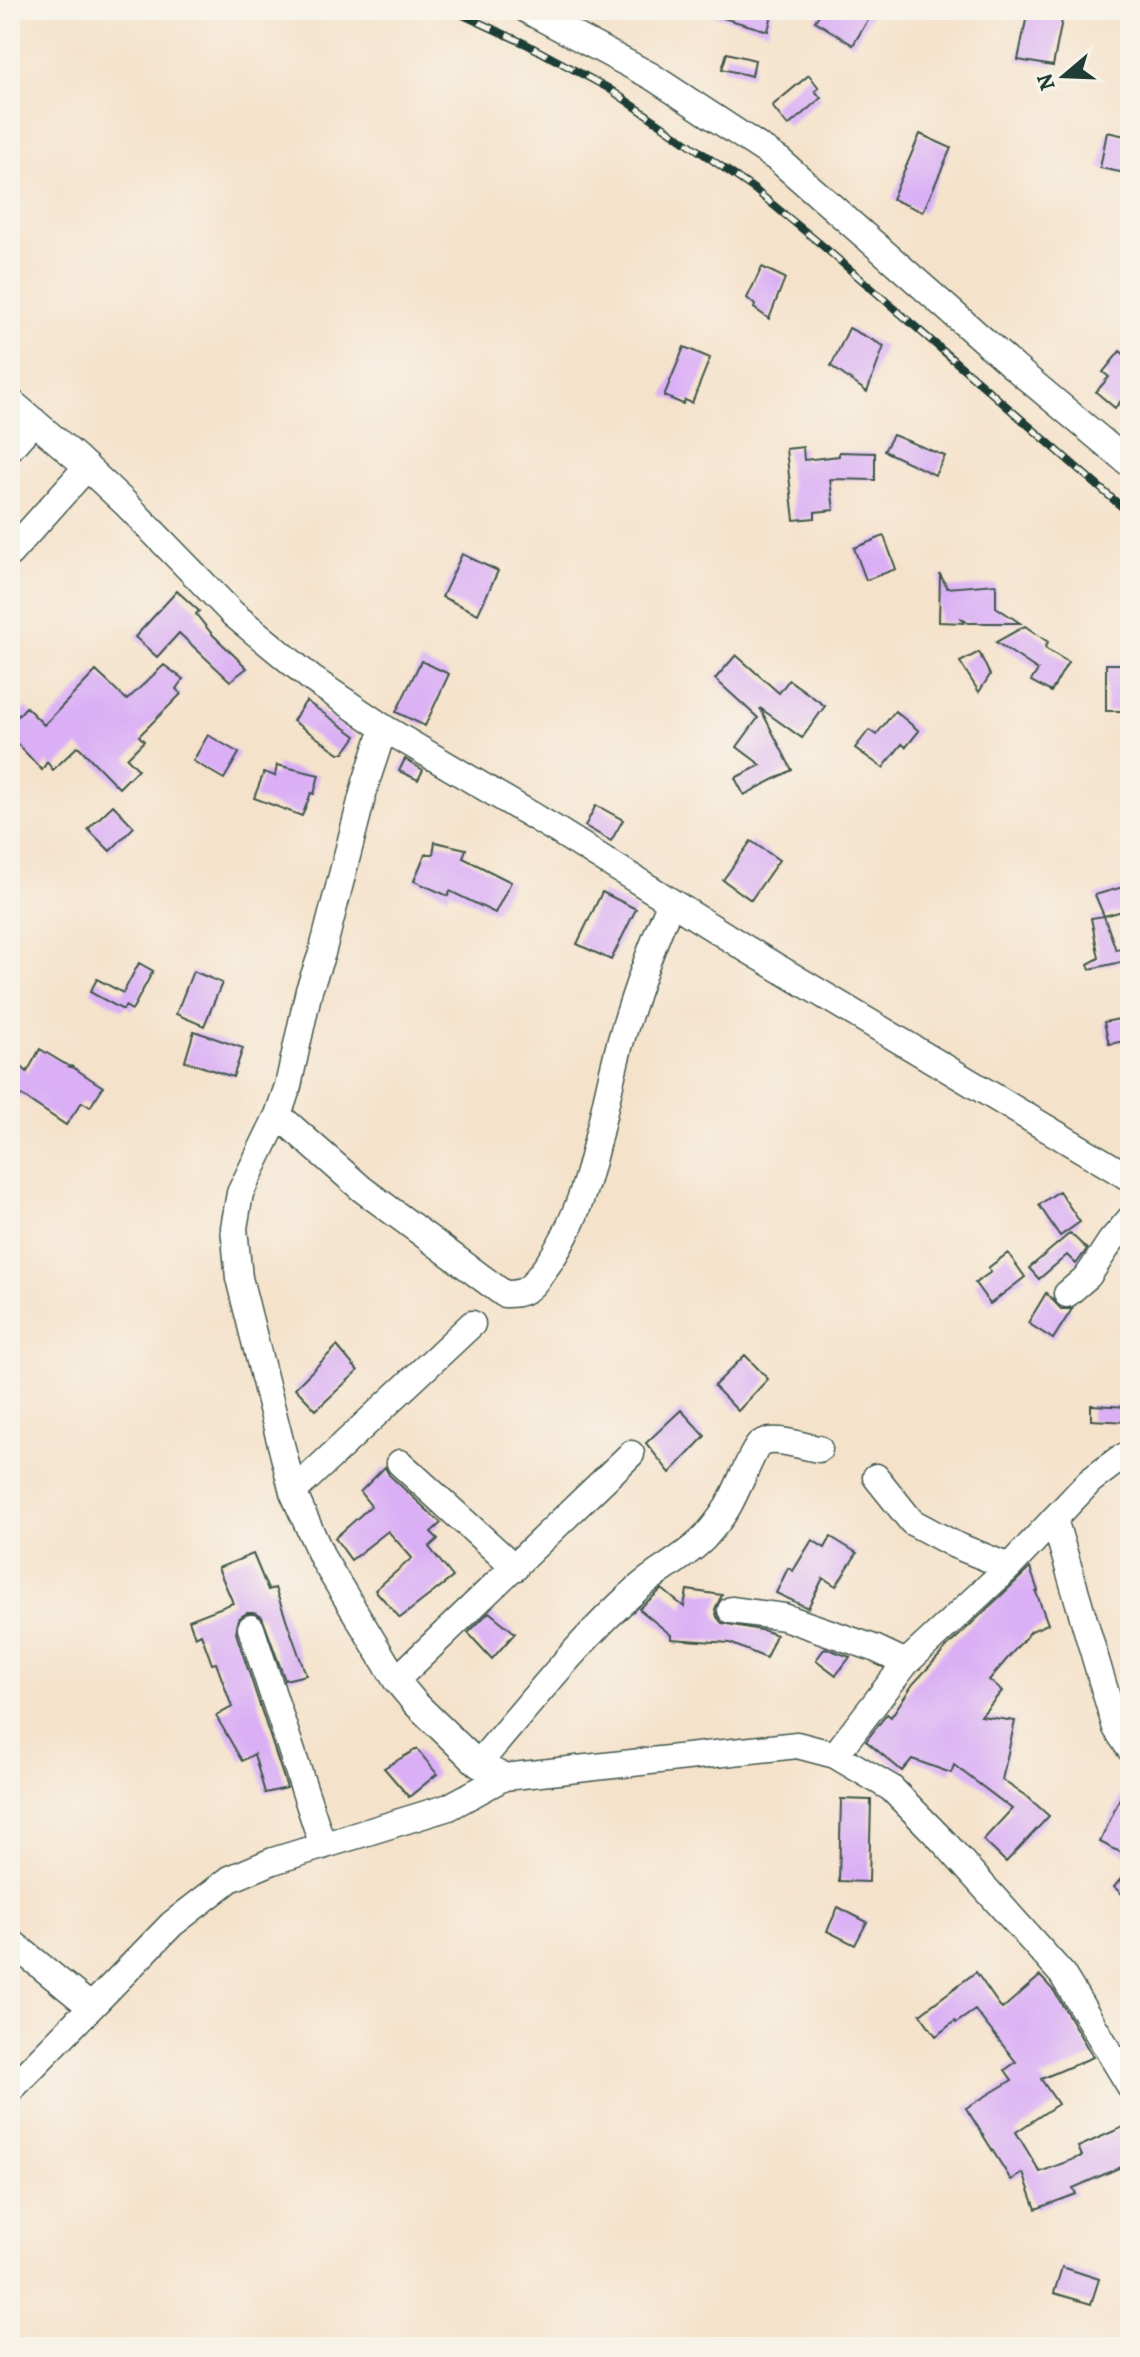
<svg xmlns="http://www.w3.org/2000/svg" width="1140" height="2357" font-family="Alegreya,serif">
  <rect width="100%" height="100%" fill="#f7f3e8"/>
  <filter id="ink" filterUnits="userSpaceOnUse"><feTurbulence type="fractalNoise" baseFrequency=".0125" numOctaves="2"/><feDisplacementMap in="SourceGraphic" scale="16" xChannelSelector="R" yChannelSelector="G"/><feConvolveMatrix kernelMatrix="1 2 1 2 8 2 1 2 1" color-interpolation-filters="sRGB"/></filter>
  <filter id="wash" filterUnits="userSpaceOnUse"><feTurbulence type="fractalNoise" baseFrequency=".006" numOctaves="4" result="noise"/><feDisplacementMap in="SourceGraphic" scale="32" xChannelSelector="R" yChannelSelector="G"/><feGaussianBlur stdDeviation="1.8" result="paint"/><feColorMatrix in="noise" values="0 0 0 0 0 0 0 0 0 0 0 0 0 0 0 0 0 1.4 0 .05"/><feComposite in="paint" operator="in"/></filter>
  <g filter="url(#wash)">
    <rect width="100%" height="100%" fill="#f5e2cb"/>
    <g id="blocks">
      <path fill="#daaff5" d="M709,10H773L768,31L709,14Z
        M822,10H874L853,45L815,21Z
        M1028,10H1064L1053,66L1018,60Z
        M727,53L755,60L752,76L722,69Z
        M809,75L819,88L815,91L821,98L788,126L772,106Z
        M1107,132L1130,137V174L1100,168Z
        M920,134L951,148L923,212L892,199Z
        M762,267L785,278L769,319L754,308L755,305L747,298Z
        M849,328L884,346L867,392L831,366Z
        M684,347L710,358L692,403L685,400L683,404L664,396Z
        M1120,351L1130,359V390L1115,408L1096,392L1109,377L1103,372Z
        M893,435L945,456L935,475L884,451Z
        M803,447L804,460L839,456V452L875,453V480L830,479L834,510L815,512V518L794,520L786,449Z
        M884,536L896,569L866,580L854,548Z
        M462,554L498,571L478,614L442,597Z
        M940,574L947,588L996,584V607L1020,623H968L962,619L964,623L939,622Z
        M177,591L199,611L196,614L212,634L247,668L230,681L179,633L157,657L135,637Z
        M1025,626L1048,642L1045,648L1068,662L1051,692L1031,681L1038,670L996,642Z
        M979,652L990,675L979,692L960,662Z
        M736,655L779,693L789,680L825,706L802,738L760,708L792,770L744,795L735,778L761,765L737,747L758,718L715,679Z
        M421,661L449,674L425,726L396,712Z
        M1106,664H1130V711H1106Z
        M164,665L183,679L176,689L181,694L139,736L144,741L127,758L138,769L119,788L78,746L53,770L47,762L42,770L10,736V725L26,707L44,725L96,671L127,700Z
        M306,701L356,736L344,753H339L293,721Z
        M895,711L919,731L906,747L902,744L883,768L855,748L869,730L876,735Z
        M208,735L239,753L224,779L193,761Z
        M405,759L423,770L418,780L399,771Z
        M277,765L319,775L314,794L311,793L302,816L254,798L264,772L275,776Z
        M113,805L134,827L110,851L88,829Z
        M596,805L623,820L611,841L585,826Z
        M751,841L779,860L751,900L723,880Z
        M435,842L466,849L463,858L511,882L495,913L450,891L448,896L414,881L425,854H433Z
        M1130,885V909L1104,916L1095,895Z
        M602,892L636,909L611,960L577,944Z
        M1104,916L1116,950L1130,942V960L1090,969L1088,964L1099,958L1091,918Z
        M139,963L153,971L132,1010L125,1006L123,1010L90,992L97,979L123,993Z
        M193,971L222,983L204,1026L176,1014Z
        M1130,1017V1040L1109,1044L1104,1022Z
        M194,1031L243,1048L233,1077L185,1061Z
        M40,1049L70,1067L71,1066L103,1087L90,1107L82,1102L66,1125L21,1095L19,1097L10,1088V1056L27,1072Z
        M1059,1191L1080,1222L1060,1236L1039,1205Z
        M1070,1233L1087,1249L1076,1264L1067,1255L1039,1279L1029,1268Z
        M1008,1253L1025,1277L990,1304L975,1283L991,1272L988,1268Z
        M1046,1293L1061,1309H1072L1053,1339L1028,1323Z
        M337,1346L358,1371L316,1410L295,1388Z
        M745,1355L768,1379L738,1411L714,1386Z
        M1091,1405L1130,1407V1422L1091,1420Z
        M681,1410L705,1436L670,1473L646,1443Z
        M385,1467L389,1475L441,1523L431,1532L438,1539L429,1547L453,1577L400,1618L375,1590L412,1558L388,1531L351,1560L335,1538L371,1506L360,1492Z
        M831,1537L857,1553L836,1586L823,1578L808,1608L776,1593L788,1568L793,1571L812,1540L825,1548Z
        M253,1554L268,1590L275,1588L306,1675L285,1680L262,1617L255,1613H247L239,1618L236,1633L287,1788L265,1793L254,1754L242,1761L216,1716L232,1707L216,1663L212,1664L201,1634L195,1637L189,1620L233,1603L218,1568Z
        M1030,1568L1038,1591L1036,1592L1048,1624L1031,1631L989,1680L1002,1691L981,1716L1015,1721L1002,1780L1029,1798L1049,1816L1006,1862L983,1840L1012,1809L954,1765L951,1773L912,1759L902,1771L866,1741L887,1714L891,1717L913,1684L949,1645Z
        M662,1589L684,1607L687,1590L722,1595L715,1609L717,1617L722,1623L766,1631L776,1635L766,1658L730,1643L671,1639V1635L639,1609Z
        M489,1612L515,1633L492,1659L468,1633Z
        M825,1648L850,1657L836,1675L816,1660Z
        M417,1749L437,1774L409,1797L384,1768Z
        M1130,1776V1846L1126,1855L1100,1842Z
        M841,1799L871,1800L869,1882L839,1881Z
        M1130,1868V1901L1114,1887Z
        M838,1907L867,1922L855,1945L827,1931Z
        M976,1972L1002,2009L1040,1976L1054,1991L1093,2057L1041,2079L1058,2104L1016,2132L1040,2172L1082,2156L1078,2147L1130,2124V2163L1073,2188L1076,2194L1036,2209L1023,2173L1011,2180L966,2108L1012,2080L1005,2070L1016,2062L975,2010L956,2023L955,2021L936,2036L920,2014Z
        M1062,2267L1099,2279L1091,2304L1054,2293Z"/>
    </g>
  </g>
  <g filter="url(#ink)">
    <use href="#blocks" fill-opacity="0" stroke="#3f564b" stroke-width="2"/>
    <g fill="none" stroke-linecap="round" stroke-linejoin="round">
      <defs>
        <path id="minor" d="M527,10L651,76L779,160L1014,367L1130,464
          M10,401L77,458L126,504L233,614L312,679L384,728L555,829L745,948L1130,1178
          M10,448L34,421
          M10,553L87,467
          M384,728L366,782L322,953L309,990L288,1086L278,1115L240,1193L234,1228L239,1278L293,1492L323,1559L396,1680L416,1704L478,1764L504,1777L797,1745L835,1755L891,1788L944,1842L1062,1974L1130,2086
          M278,1115L362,1189L504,1294C512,1294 520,1294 527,1289C534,1285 538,1277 543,1271C593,1205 599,1117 621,1040C635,993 651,947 671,902
          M1067,1294L1088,1276L1111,1241L1130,1219
          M400,1463L515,1568
          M876,1477L912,1522L955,1545L1009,1567
          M293,1492L472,1324
          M1054,1519L1116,1728L1130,1749
          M731,1610L784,1617L874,1648L906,1663
          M251,1628L323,1846
          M396,1680L631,1454
          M835,1755L906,1663L1009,1567L1090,1481L1119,1459L1130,1454
          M478,1764C529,1705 578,1641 637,1589C658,1570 685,1558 705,1537C712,1529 721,1518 727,1508C735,1496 753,1449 760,1444C774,1435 804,1447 819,1449
          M10,1941L91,2007
          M10,2090L172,1924L230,1879L273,1861L449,1807L504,1777"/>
      </defs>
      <use href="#minor" stroke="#3f564b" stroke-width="29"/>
      <use href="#minor" stroke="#fff" stroke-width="26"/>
      <defs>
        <path id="rail" d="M452,10L526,44L608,88L754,189L824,247L1130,514"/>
      </defs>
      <use href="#rail" stroke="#1f3d34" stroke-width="8"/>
      <use href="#rail" stroke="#f7f3e8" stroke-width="5" stroke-dasharray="15" stroke-linecap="butt"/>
    </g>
  </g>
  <rect width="1140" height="2357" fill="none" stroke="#f7f3e8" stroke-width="40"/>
  <g transform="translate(1064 76) rotate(251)" stroke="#f7f3e8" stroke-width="6" paint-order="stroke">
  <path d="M0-6L14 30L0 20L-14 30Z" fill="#1f3d34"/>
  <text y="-12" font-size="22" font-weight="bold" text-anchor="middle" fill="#1f3d34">N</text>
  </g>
</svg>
